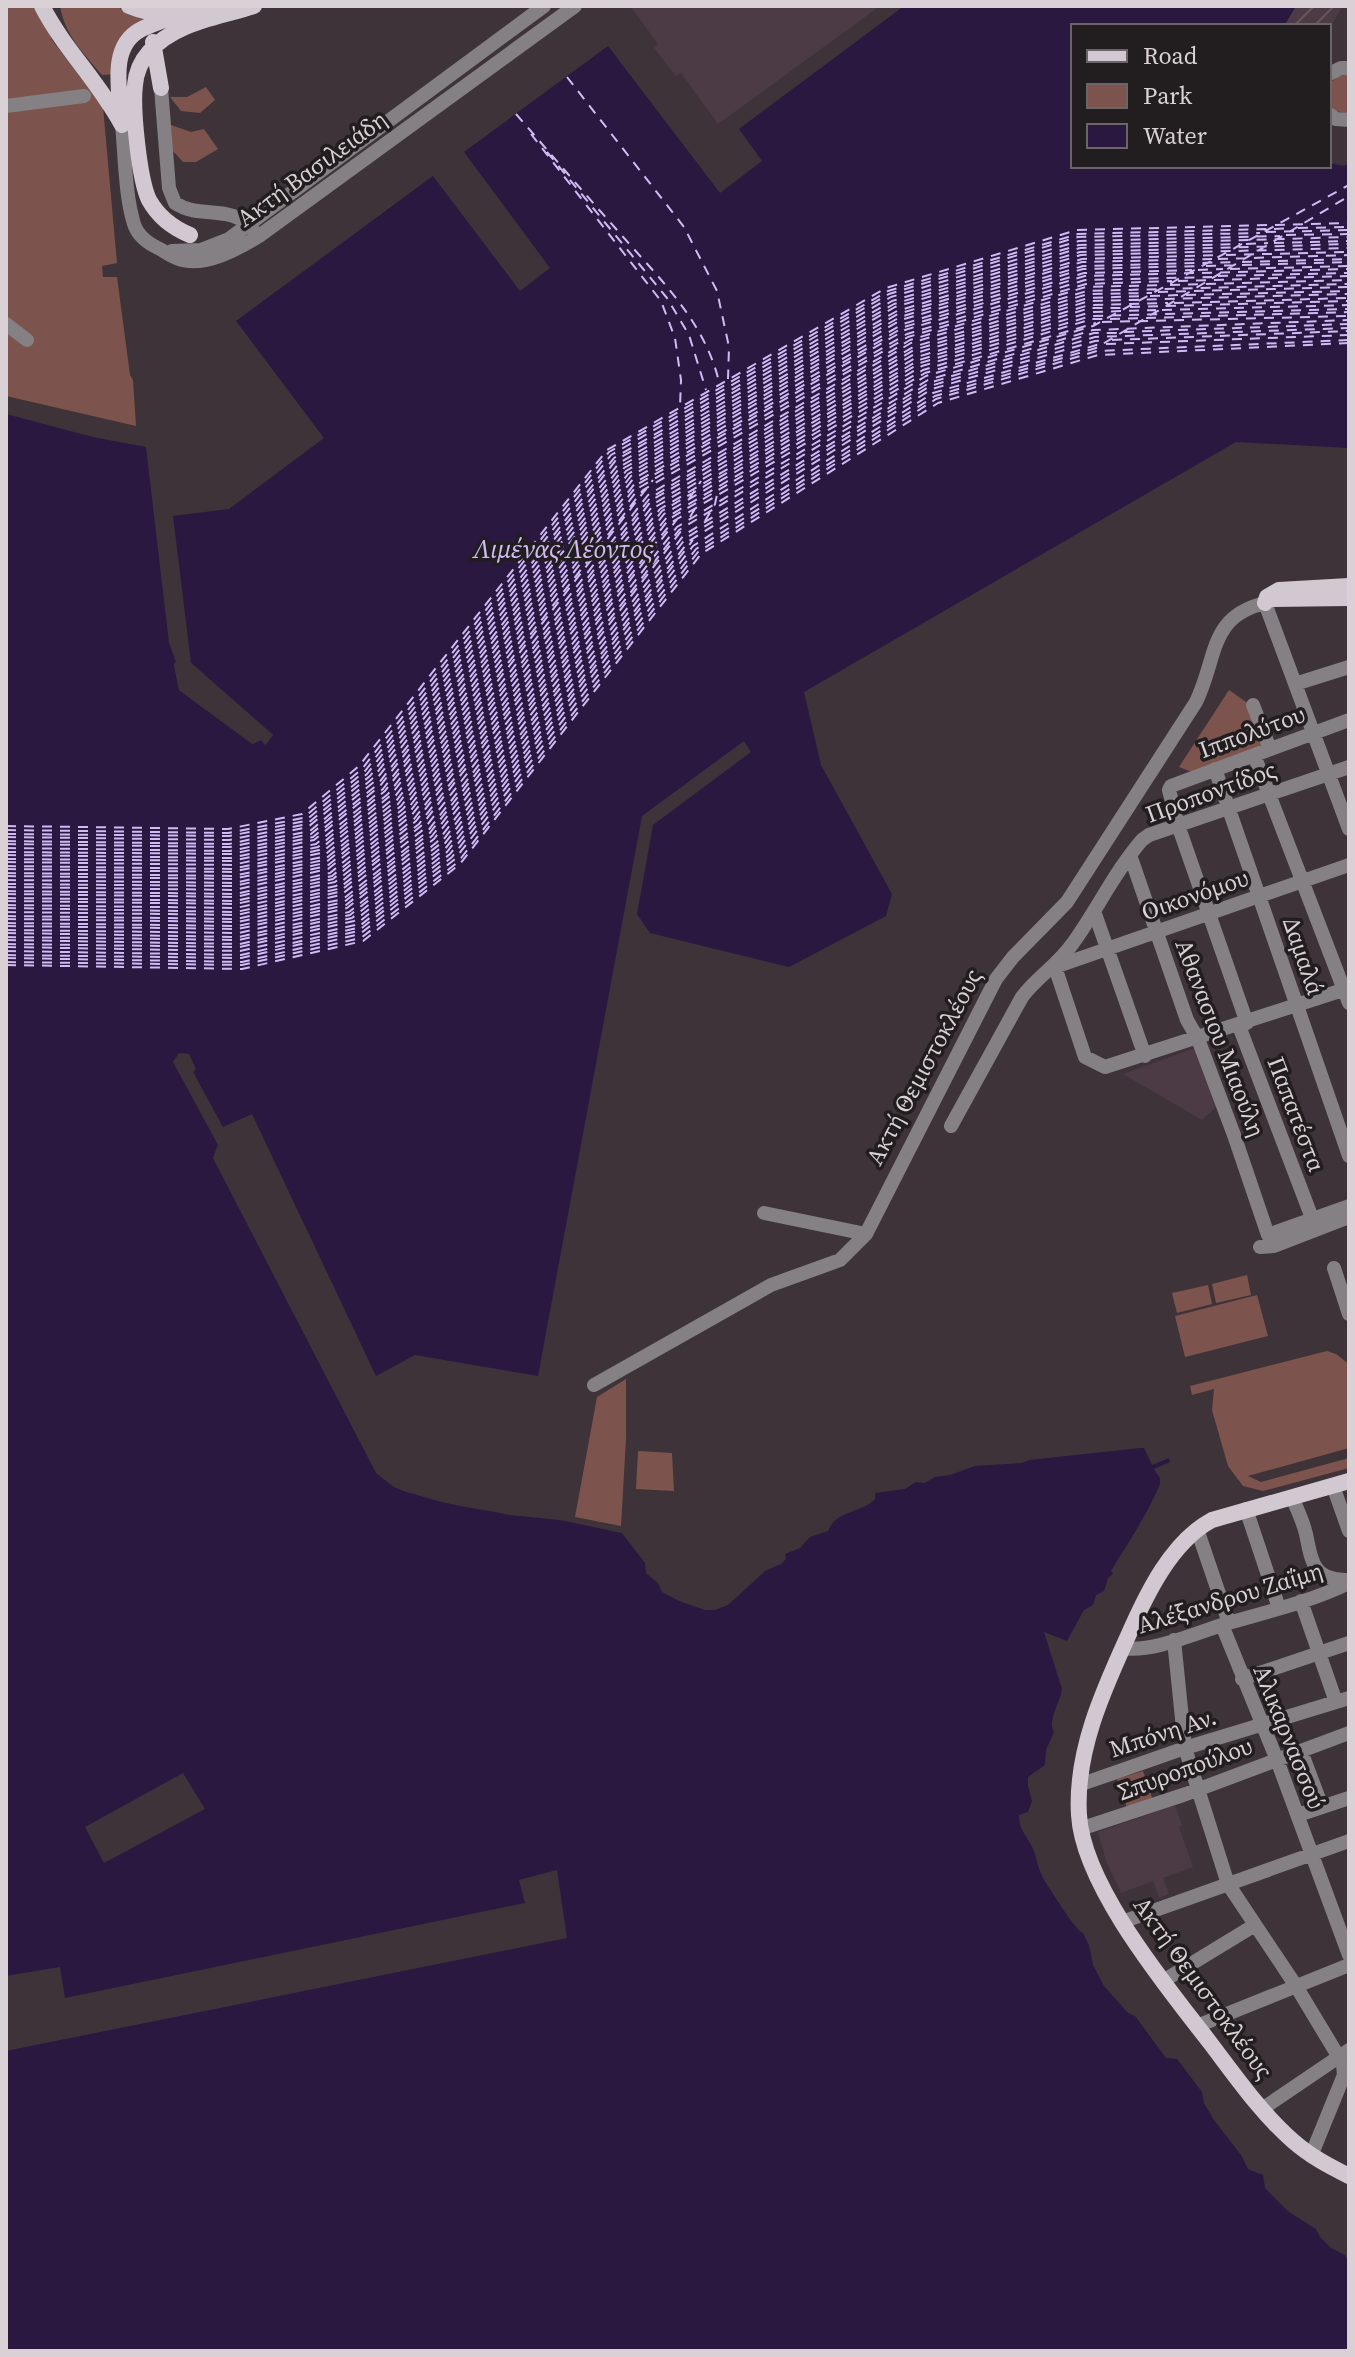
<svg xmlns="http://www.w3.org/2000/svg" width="1355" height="2357" font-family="'Source Serif 4',serif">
  <defs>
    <pattern id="industrial-furrows" width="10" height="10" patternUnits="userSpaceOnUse" patternTransform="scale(2)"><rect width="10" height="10" fill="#4c3a44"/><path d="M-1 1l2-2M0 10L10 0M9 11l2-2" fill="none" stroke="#65555e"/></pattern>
  </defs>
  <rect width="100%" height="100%" fill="#3e3339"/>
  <path fill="#4c3a44" d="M630,6H880L718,124L681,73L676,76L654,48L658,44Z
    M1198,1047L1219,1104L1202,1120L1123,1074Z
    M1175,1805L1182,1825L1179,1827L1193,1867L1163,1878L1169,1894L1159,1898L1153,1881L1121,1893L1106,1861L1098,1832Z"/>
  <path fill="url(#industrial-furrows)" d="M1296,6H1343L1329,29V26H1284Z"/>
  <path fill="#7d544d" d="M6,6H38L52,40L103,107L117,263L102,266L103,277H117L130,375L133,380L136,426L6,396Z
    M60,6H113L156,20L142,24L116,74L102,75C83,53 65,35 60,6Z
    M1344,75H1349V114L1336,111L1329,104V84L1337,77Z
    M206,87L215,100L200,113L181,111L170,97H187Z
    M171,125L191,132L204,129L218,149L196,162H183L172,150Z
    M1229,690L1249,704L1266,747L1197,774L1179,767Z
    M1247,1275L1251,1295L1216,1303L1212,1284Z
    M1208,1285L1212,1304L1177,1313L1172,1293Z
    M1257,1295L1268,1336L1185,1357L1175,1316Z
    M1327,1351L1336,1354L1349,1364V1448L1248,1476L1261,1482L1349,1458V1468L1263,1491L1243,1486L1228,1466L1212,1410L1214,1389L1192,1395L1190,1386Z
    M626,1379V1438L621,1526L575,1517L597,1397Z
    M638,1451L672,1453L674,1491L636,1489Z
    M1143,1771L1153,1800L1127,1808L1117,1779Z"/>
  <path fill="#2a1841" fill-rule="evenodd" d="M904,6H1296L1284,26H1073V166H1329V163L1344,166L1349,163V448L1236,442L804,692L821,765L892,894L886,916L789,967L650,933L637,914L653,825L751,752L744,741L642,816L538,1376L415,1355L376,1376L252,1114L223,1127L193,1072L196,1069L189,1054L179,1053L173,1062L218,1145L213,1158L377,1473C409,1506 515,1514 561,1520C581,1523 602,1528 622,1533L645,1563L646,1573L658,1583L662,1592L679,1601L705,1610H715L728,1605L765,1571L781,1564L786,1559L785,1554L800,1548L810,1537L828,1531C836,1510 862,1513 875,1499V1493L905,1489L916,1482L925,1483L935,1477L950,1475L975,1466L1021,1463L1030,1460L1140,1448H1144L1152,1465L1169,1458L1170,1462L1154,1469L1160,1478V1484C1147,1515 1128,1543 1111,1571L1113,1574L1108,1578L1104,1591L1096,1595L1093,1605L1084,1610L1067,1641L1044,1632L1062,1689C1060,1704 1047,1719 1054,1732L1046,1750L1045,1765L1028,1777V1786L1032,1801L1028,1812L1019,1815C1019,1829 1024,1832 1030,1843C1037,1854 1037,1867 1043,1878C1050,1889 1075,1930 1083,1933L1089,1945L1093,1965L1104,1986L1128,2013L1135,2016L1166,2058L1177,2059L1202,2092L1204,2103L1214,2120L1241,2155L1248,2169L1263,2175L1265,2188L1289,2212L1316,2229L1320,2237L1331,2248L1345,2255L1349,2263V2351H6V2051L567,1938L557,1870L519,1880L525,1903L65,1998L60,1967L6,1976V414L93,437L146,447L169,643L176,662L174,665L179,690L252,744L261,740L266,744L273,735L191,663L173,516L229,509L324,438L236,321L433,176L520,291L550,268L464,152L608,46L720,193L762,161L739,129ZM183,1773L205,1809L104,1863L85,1827Z"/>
  <path fill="#3e3339" d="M176,662L179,665L183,687L253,739L260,736L265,739L268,735L188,666L191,663L273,735L265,745L261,740L253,744L179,690L174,664Z
    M218,1145H222L218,1157L371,1457L388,1479L407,1489L509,1511H525L602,1524L622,1528V1533L560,1520L509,1515L406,1492L394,1487L376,1473L213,1158Z"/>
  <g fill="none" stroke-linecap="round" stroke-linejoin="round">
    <path stroke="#d1bbf5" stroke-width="2" stroke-dasharray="10 8" stroke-linecap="butt" d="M567,77L684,227L717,291L729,347L728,379
      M516,114C550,153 583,192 617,230C657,276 705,321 719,382
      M531,134L661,301L675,338L681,380L680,407
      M547,152L667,298L689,335L706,390
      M1298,228L1349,227
      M1274,229L1292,228
      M1266,232L1349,230
      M1286,235L1349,234
      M1274,243L1349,241
      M1246,244L1268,243
      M1226,255L1349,252
      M1218,259L1349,255
      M1242,262L1349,259
      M1206,266L1349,262
      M1230,269L1349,266
      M1198,270L1223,269
      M1218,276L1349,273
      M1178,281L1349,276
      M1170,285L1349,280
      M1158,292L1349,287
      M1186,295L1349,291
      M1150,296L1180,295
      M1174,303L1349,298
      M1130,307L1349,301
      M1162,310L1349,305
      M1110,319L1349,312
      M1102,322L1349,316
      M1124,332L1349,324
      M1112,340L1349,331
      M1106,344L1349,335
      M689,499L701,481
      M690,517L699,502
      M705,521L715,504L718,490
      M6,826L228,829L302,814L359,766L607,450L886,288L1077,230L1349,223
      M6,830L228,833L303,818L362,769L609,452L888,291L1078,234L1268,229
      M6,834L229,836L305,821L365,771L611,455L889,294L1078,237L1260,233
      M6,837L229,840L307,824L367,774L614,458L891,297L1079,241L1280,236
      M6,841L229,844L308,827L370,776L616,460L892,301L1079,245L1349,237
      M6,844L230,847L310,831L372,779L619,463L894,304L1080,248L1240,244
      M6,848L230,851L311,834L375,781L621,466L895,307L1080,252L1349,244
      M6,852L231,854L313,837L378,784L624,468L897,311L1081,255L1349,248
      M6,855L231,858L314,840L380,786L626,471L898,314L1082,259L1219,255
      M6,859L231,861L316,844L383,789L628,474L900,317L1082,262L1212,259
      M6,862L232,865L318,847L385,791L631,476L901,320L1083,266L1236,262
      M6,866L232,869L319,850L388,794L633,479L903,324L1083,269L1200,266
      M6,869L232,872L321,853L390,796L636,482L904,327L1084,273L1192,270
      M6,873L233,876L322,857L393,799L638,484L905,330L1085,276L1349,269
      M6,876L233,879L324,860L396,801L640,487L907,334L1085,280L1212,277
      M6,880L234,883L325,863L398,804L643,490L908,337L1086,284L1172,281
      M6,884L234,886L327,866L401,806L653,480
      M6,887L234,890L328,869L403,809L648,495L910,340L1086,287L1164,285
      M6,891L235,894L330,873L406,811L650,498L911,343L1087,291L1349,284
      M6,894L235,897L332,876L408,814L652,500L913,347L1088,294L1152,293
      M6,898L235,901L333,879L411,816L655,503L914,350L1088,298L1144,296
      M6,901L236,904L335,882L414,819L657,506L916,353L1089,301L1349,294
      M6,905L236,908L336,886L416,821L660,509L917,357L1089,305L1168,303
      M6,908L236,912L338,889L419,824L662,511L919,360L1090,308H1124
      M6,912L237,915L339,892L421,826L664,514L920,363L1091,312L1156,310
      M6,916L237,919L341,895L424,829L667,517L922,366L1091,316L1349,309
      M6,919L238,922L343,899L427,832L669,519L923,370L1092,319H1104
      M6,923L238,926L344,902L429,834L672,522L925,373L1096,323
      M6,926L238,929L346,905L432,836L678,518
      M6,930L239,933L347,908L434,839L677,527L926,376L1093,326L1349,185
      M6,933L239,937L349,912L437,842L679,530L928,380L1093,330L1349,320
      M6,937L239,940L350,915L440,844L685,526
      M6,940L240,944L352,918L442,847L684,535L929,383L1094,333H1118
      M6,944L240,947L354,921L445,849L686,538L930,386L1095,337L1349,328
      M6,947L240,951L355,925L447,852L689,541L932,389L1095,341L1106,340
      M6,951L241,955L357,928L450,854L693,540
      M6,955L241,958L358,931L452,857L693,546L933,393L1100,344
      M6,958L242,962L360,934L455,859L696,549L935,396L1096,348L1349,196
      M6,962L242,965L361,938L458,862L698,552L936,399L1097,351L1349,340
      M6,965L242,969L363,941L460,864L701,554L938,403L1098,355L1349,343"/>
    <path stroke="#848084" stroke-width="14" d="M1329,74L1341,68H1349
      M161,88L169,188L175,203C200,220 232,203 253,230
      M6,106L84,96
      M1329,114L1336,119L1349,120
      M122,125C125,155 125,195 134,224C138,237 149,244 160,249C167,253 174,258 182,260C207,266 238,249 259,236L575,6
      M172,251L201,250L229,239L544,6
      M6,324L27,340
      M1295,684L1349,667
      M1253,705L1270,749
      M1254,755L1349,1003
      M1215,769L1349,1156
      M1130,855L1187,1020L1198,1039L1234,1135L1268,1235
      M1094,911L1145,1056
      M1055,967L1085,1057L1105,1067L1349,988
      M1055,967L1349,865
      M1247,1023L1178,825L1169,790L1171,786L1349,720
      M1239,1026L1312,1218
      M951,1126L1022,997C1037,977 1058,965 1073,943C1097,910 1115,871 1142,840L1149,835L1349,767
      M764,1213L866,1234
      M1268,1235L1349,1206
      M1260,1247L1274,1246L1349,1217
      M1334,1268L1349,1314
      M594,1385L771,1285L840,1260L866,1234L996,979L1013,957L1067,902L1196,702C1218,657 1208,617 1265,603L1349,829
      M1333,1486L1349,1531
      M1292,1497C1297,1509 1303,1521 1306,1534C1312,1563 1313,1580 1349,1580
      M1246,1509L1279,1608
      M1197,1529L1229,1623
      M1301,1601L1336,1702
      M1222,1625L1277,1760L1349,1955
      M1174,1640L1185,1748L1228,1884L1296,1986L1343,2064L1344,2075L1311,2156
      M1122,1648C1152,1653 1196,1633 1225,1624C1266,1612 1310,1602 1349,1583
      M1242,1679L1349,1643
      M1301,1751L1322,1807
      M1079,1785L1185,1748L1349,1698
      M1298,1815L1349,1798
      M1080,1829L1186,1794L1349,1733
      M1122,1922L1349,1841
      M1163,1981L1255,1925
      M1197,2026L1349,1965
      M1262,2109L1349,2050"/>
    <path stroke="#d1c8d1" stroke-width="16" d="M42,6C64,49 99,82 122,125
      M129,6C157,18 184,16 213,8
      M153,42L161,88
      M121,119C120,90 109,47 140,30C151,24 164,21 175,15
      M190,235C173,228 158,216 149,200C139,179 132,108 135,85C136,73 141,61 149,52C175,22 218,18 254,6
      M1272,599L1349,598
      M1265,603L1267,597L1279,590L1349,586
      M1349,1481L1212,1520C1171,1542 1146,1595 1128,1636C1103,1691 1075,1752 1079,1815C1083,1886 1168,1988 1211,2044C1236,2077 1261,2113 1293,2141C1310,2156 1329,2166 1349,2176"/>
  </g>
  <g text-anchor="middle" stroke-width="7" stroke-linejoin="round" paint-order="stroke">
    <g font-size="24" fill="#d9d1d5" stroke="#221d1f">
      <text transform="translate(312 169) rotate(-36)" y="8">Ακτή Βασιλειάδη</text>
      <text transform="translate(1252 732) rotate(-20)" y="8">Ιππολύτου</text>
      <text transform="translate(1211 792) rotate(-20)" y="8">Προποντίδος</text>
      <text transform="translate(1195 895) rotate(-19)" y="8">Οικονόμου</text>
      <text transform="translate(1303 956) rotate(71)" y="8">Δαμαλά</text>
      <text transform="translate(1220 1038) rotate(69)" y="8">Αθανασιου Μιαούλη</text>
      <text transform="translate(924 1067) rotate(-62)" y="8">Ακτή Θεμιστοκλέους</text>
      <text transform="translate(1296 1114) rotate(69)" y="8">Παπατέστα</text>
      <text transform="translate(1230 1598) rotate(-17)" y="8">Αλέξανδρου Ζαΐμη</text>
      <text transform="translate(1163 1733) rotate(-18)" y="8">Μπόνη Αν.</text>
      <text transform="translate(1289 1737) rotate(68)" y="8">Αλικαρνασσού</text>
      <text transform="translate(1185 1769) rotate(-20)" y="8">Σπυροπούλου</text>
      <text transform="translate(1203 1988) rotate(54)" y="8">Ακτή Θεμιστοκλέους</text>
    </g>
    <g font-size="26" font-style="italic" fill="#d1bbf5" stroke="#221d1f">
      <text x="563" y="558">Λιμένας Λέοντος</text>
    </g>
  </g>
  <rect width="1355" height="2357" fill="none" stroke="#d9d1d5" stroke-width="16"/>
  <rect x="1071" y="24" width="260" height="144" fill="#221d1f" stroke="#6b6568" stroke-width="2"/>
  <rect x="1087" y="50" width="40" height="12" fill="#d1c8d1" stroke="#6b6568" stroke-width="2"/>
  <text x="1143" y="64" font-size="24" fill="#d9d1d5">Road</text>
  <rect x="1087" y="84" width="40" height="24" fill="#7d544d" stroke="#6b6568" stroke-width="2"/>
  <text x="1143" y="104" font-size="24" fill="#d9d1d5">Park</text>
  <rect x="1087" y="124" width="40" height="24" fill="#2a1841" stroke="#6b6568" stroke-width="2"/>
  <text x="1143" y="144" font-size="24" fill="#d9d1d5">Water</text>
</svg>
